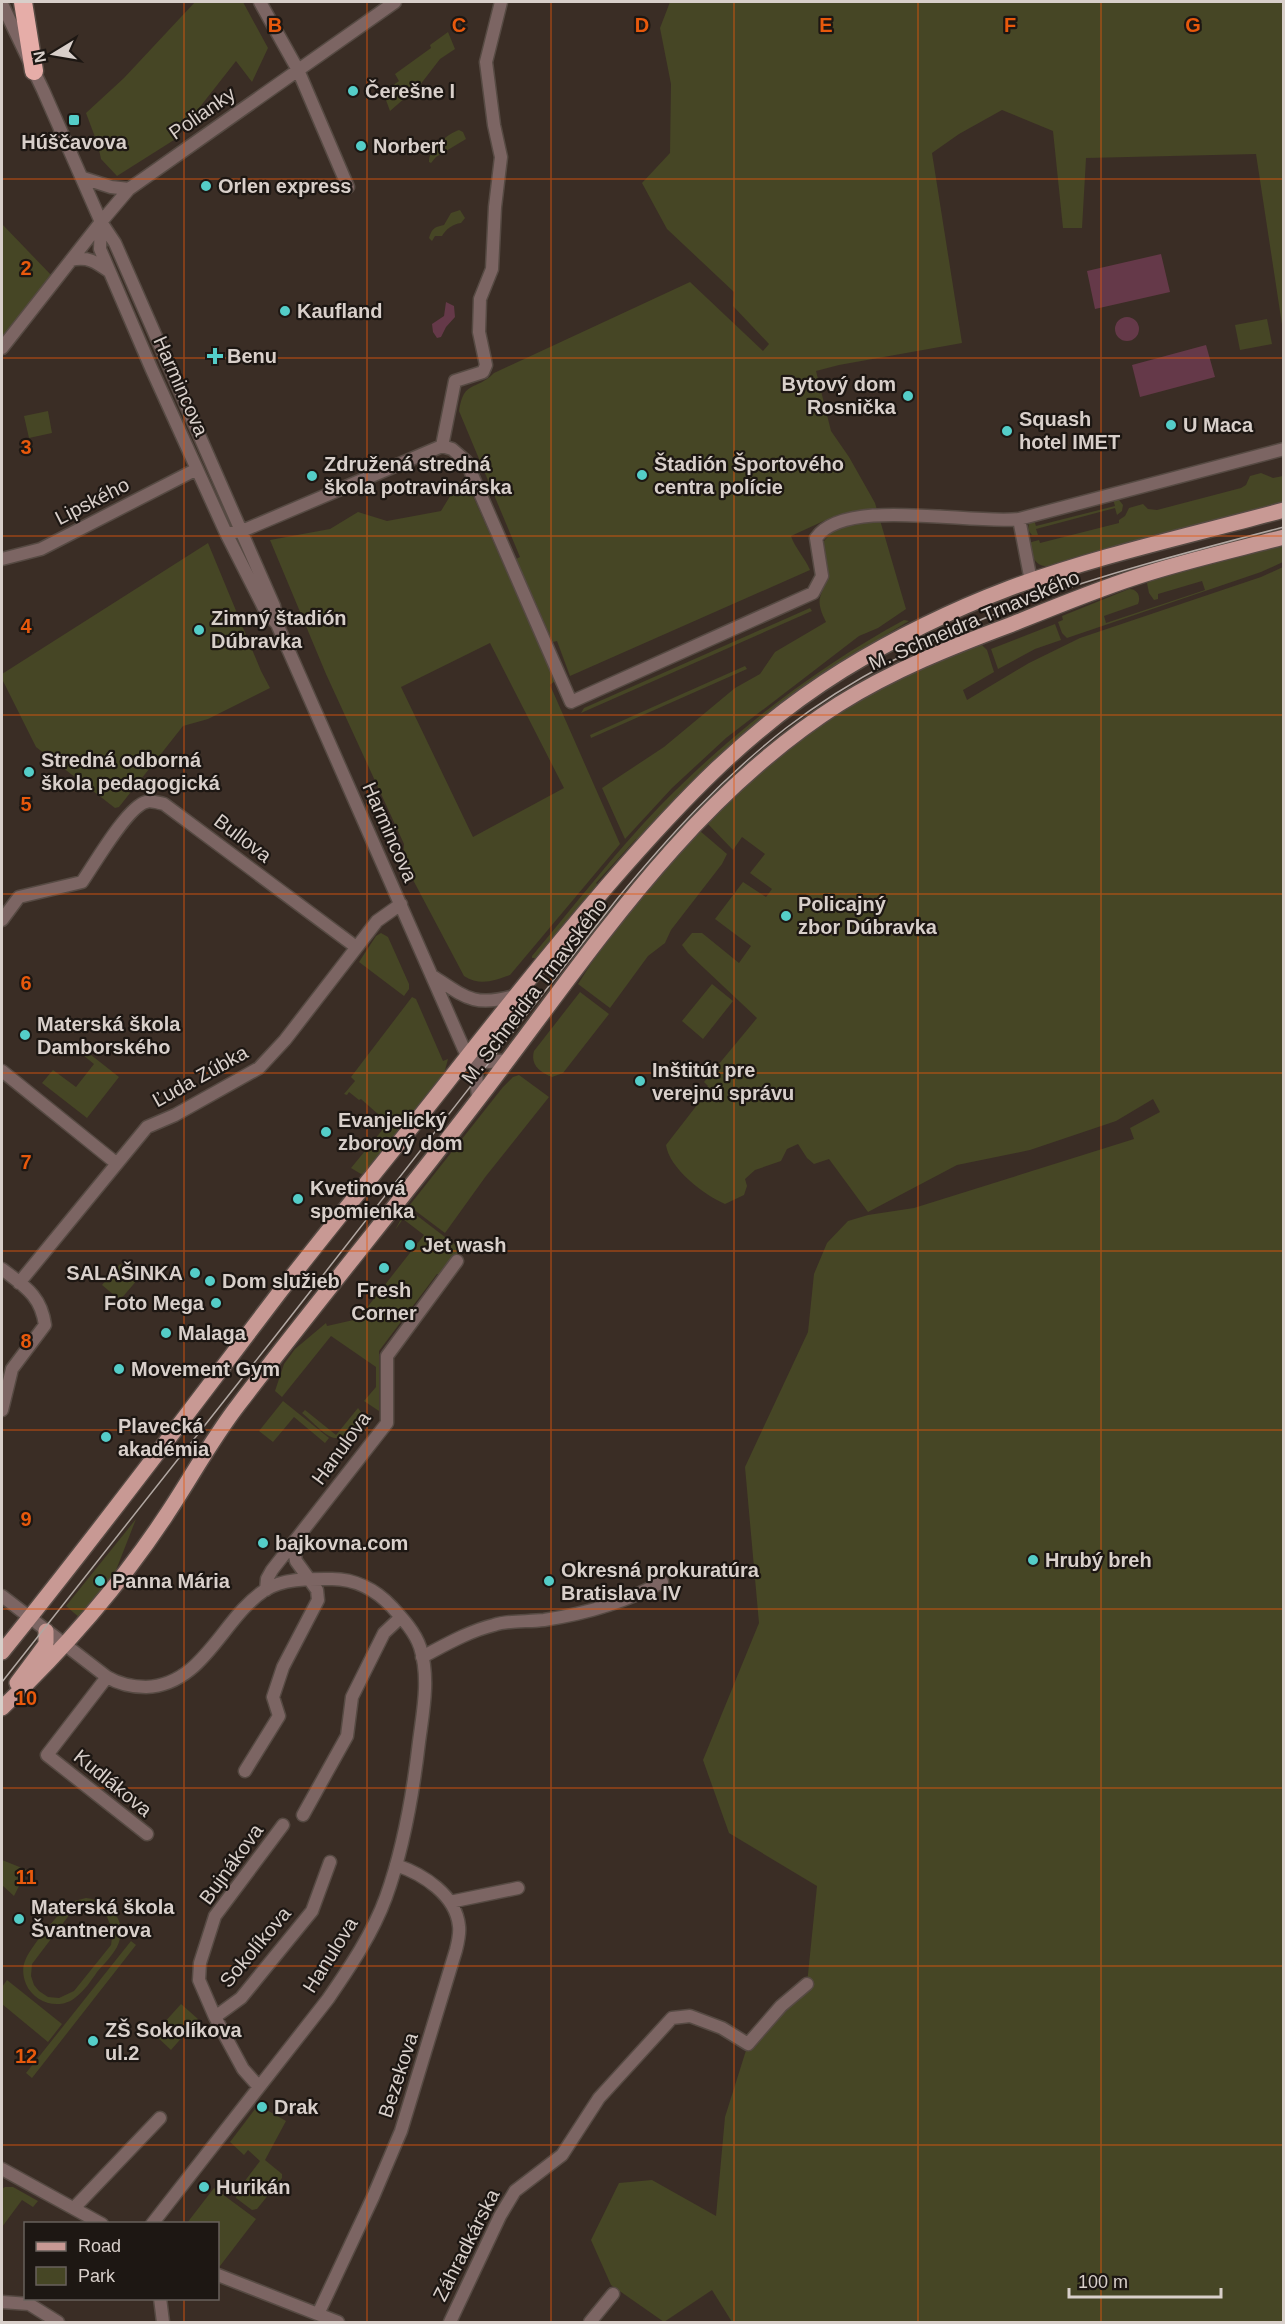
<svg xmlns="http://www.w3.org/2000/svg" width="1285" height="2324" font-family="Helvetica,sans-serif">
  <rect width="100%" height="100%" fill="#3a2d25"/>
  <path fill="#464625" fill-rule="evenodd" d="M195,2H243L268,48L252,82L236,61L174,140L117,176L101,159L98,145L86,113L124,78Z
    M670,2H1283V331L1256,154L1086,158L1082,228H1063L1053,131L1002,110L959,134L932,153L962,343L839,365L816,371L831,431L849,457L875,503L906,609L878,628L859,636L726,738L672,788L625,839L602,788L664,747L735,688L760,674L775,652L826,622C813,596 823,598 827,575C829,565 824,551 824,541L834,529L828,519L791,536C795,548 805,558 810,570L570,676L557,641L553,642L516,559L520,557L459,411C464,379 475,392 494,373L690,282L763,351L769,344L733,306L734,292L667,229L642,183L670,153L671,84L660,28Z
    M448,32L455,49L440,59L420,85L390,111L383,92L399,81L395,74L431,48L430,45Z
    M459,130L463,132L466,139L436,157L431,163L429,162C428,150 447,134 459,130Z
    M460,210L465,218L461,223C453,224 446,229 442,236H435L432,241L429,238C432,228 435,227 444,225L451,213Z
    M2,224L52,276L2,340Z
    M1267,319L1272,344L1240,350L1235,325Z
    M48,411L52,433L29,438L24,416Z
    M1261,473L1273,478L1283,476V504L1050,566C1035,568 1031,555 1028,543L1039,540L1040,543L1119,523V520L1125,516L1129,508L1143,504L1148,509L1157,510L1241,488L1246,485L1250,476Z
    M465,478L555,681L550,685L620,844L510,975C493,981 480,986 464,976L403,861L404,844L326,674L270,540L330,529L358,512L387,521L441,511L458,483ZM490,643L564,788L473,837L401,687Z
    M1113,499L1119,500L1123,505L1122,511L1117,515L1115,508L1036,529L1038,535H1032L1028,530L1029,523L1034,520L1036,526L1115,506Z
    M208,543L261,671L270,688L208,719L183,726L119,807L115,808L36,747L2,679V674Z
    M1283,544V562L1261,572L1067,638L1062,633L1058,622L1063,620L1062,616L1129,589C1138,589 1141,597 1138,604L1104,616L1106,623L1205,590L1202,581L1158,594V599L1154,600L1149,593L1147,583L1160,576Z
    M1283,567V2322H732L712,2290L664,2322L611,2285L591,2240L619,2183L652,2180L716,2216L725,2117L748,2044L807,1984L817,1886L729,1833L703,1760L759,1623L745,1467L808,1332L814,1274L827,1243L848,1221L868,1215L914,1208L1134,1139L1130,1128L1160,1112L1153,1099L1116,1121L1030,1150L957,1165L868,1212L829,1159L814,1164L807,1158L798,1144L787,1149L781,1161L755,1170L745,1179L747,1186L744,1195L725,1204C704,1195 669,1168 666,1145L704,1096L702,1094L708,1086L704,1082L757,1018L688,953L682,945L692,933H702L739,963L751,946L715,919L743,882L766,897L772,889L750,873L765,854L742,837L733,850L707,823C784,745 875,677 982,645L987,650L994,672L963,690L967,700L1029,663L1080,638L1261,577Z
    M810,608L812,611L581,713L584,708Z
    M904,620L909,621C808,681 715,750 638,840L636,839L596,883L598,885L536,958H532V956C574,906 614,854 659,807C731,733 814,669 904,620Z
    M1055,624L1061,640L1035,649L998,669L991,649Z
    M967,630L968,634L740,770C809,711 883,665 967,630Z
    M745,666L747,669L591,738L590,735Z
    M700,831L727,854L722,864L671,930L665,943L648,956L610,1008L578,984C612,929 655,877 700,831Z
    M381,933L388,937L409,984V989L404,996L359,962L376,936Z
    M712,984L733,1001L703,1039L682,1021Z
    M580,992L609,1014L563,1073L552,1077C540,1072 530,1065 534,1051Z
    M412,997L416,999L443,1061L448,1059L443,1078L366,1173L361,1174L351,1168L388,1123L361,1099L359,1100L349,1092L347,1095L344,1094L355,1081L351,1077Z
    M86,1051L119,1077L87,1118L42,1083L53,1070L76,1087L94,1064L83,1055Z
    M519,1075L549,1097L486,1176L445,1233L409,1206L503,1087L513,1077Z
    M407,1208L462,1250L444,1275L437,1274L379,1351V1411L364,1401L376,1387V1367L331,1336L282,1397L275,1391L284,1364L295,1349L326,1323L327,1326L358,1319L424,1235L403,1219L395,1230Z
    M120,1264L138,1279L120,1300L102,1285Z
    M283,1401L329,1438L325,1443L294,1417L273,1442L259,1431Z
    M358,1408L368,1421L365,1425L359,1422C336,1454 325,1432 302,1413L305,1410L336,1435Z
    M136,1519L111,1583L81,1619L66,1606Z
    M2,1860L27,1870L14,1896L2,1885Z
    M86,1898C109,1901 130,1921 117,1947C112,1956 104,1964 97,1972C91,1981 84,1991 76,1997C60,2011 34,2003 26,1984C23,1977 22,1968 25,1961C30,1947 56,1918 66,1906L74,1901ZM83,1907L100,1911L107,1917L113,1931L111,1945L74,1991L59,1998L48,1997L39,1991L34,1985L31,1976L32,1964L70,1914Z
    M131,1941L136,1945L32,2078L26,2073Z
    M7,1980L62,2024L48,2042L2,2004V1987Z
    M181,2004L198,2019L171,2050L154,2034Z
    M258,2105L286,2121L265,2160L282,2174V2178L257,2209L252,2210L236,2198L235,2194L260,2161L248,2150L244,2155L230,2142Z
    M5,2187H13L38,2201L33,2207L22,2200L2,2227V2189Z
    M214,2188L256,2219L220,2266L218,2264V2224L187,2223Z"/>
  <path fill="#653949" d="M1161,254L1170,292L1095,309L1087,271Z
    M446,302L454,306L455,317L446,327L441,337L437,338L433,332L432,324L444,316Z
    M1115 329a12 12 0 1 1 24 0a12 12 0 1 1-24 0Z
    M1206,345L1215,377L1140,397L1132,365Z"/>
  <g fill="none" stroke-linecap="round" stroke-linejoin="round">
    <defs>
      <path id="minor" d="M260,2L298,70L348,187
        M2,4L43,90L101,222L115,243L274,606L277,624L467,1056L476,1070L478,1100
        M83,178L111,187L129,189
        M101,222L100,249L152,370L226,533L265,610L277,624
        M71,260C88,256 96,262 110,272
        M2,348L101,222L129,189L395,2
        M442,446L455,381L483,372L486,365L479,332L480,299L492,269L495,207L501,157L494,125L486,62L501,2
        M1019,519L1031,581
        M226,533L242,531L442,446L452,449L466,461L571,702L813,593L822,576L816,538C845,496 971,525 1019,519L1284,449
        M2,559L41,549L197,469
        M2,920L19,897L82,882C94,865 127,807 146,802C151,800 159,803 164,804L356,947
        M434,977C466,998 475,1007 514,996
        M467,1056L489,1062L509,1060
        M2,1071L116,1163
        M2,1269C24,1286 41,1295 45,1325L12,1369L2,1410
        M19,1283L147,1127L175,1115L259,1068L285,1040L377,921L401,904
        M266,1590L267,1579L272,1570L387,1423V1356L457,1261
        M2,1596L107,1677C119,1684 131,1687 146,1687C204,1685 222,1618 265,1590C284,1578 311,1579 332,1579C355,1579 376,1590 392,1607C403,1619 415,1632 420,1647C430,1678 423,1711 419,1742C413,1794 404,1847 386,1897C373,1933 350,1967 328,1999L152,2224
        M422,1657C445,1645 469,1631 494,1625C509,1620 528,1622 544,1620C584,1614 626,1602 662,1582
        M107,1677L47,1755L147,1834
        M245,1771L279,1716L273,1697L283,1667L318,1600L317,1590L296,1561L293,1544
        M303,1815L347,1736L352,1697L384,1633L401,1617
        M450,1902L518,1888
        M215,2017L241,1998L312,1911L330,1862
        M259,2087L243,2069L215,2017L199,1980L200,1963L215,1916L283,1825
        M2,2169L102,2224
        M74,2208L160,2118
        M218,2275L338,2322
        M160,2298L163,2322
        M2,2302L29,2304L58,2322
        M318,2314L373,2197L401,2131L456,1950C458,1942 460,1933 459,1926C456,1895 423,1874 396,1865
        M450,2322L500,2216L515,2191L562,2155L599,2098L672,2018L690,2016L722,2028L748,2044L781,2006L807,1984
        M590,2322L613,2294"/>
      <path id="major" d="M2,1652C97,1535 187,1414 279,1293C333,1223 390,1155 445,1085C498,1017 552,950 608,885C680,802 748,729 843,670C895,638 952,610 1010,588C1099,555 1192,535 1284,510
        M17,1683L46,1644V1631
        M2,1708C63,1650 118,1588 165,1517C190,1480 211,1440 239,1404C319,1299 403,1198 483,1093C590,953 687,801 839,704C893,670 951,647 1010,625C1052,608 1093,591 1136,577C1184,561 1234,550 1284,537"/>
      <path id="highway" d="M23,2L34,71"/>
    </defs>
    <use href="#minor" stroke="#564a43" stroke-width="15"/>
    <use href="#major" stroke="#564a43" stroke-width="18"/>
    <use href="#highway" stroke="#564a43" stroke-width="21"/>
    <use href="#minor" stroke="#7c6563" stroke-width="12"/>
    <use href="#major" stroke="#c89994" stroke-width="15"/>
    <use href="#highway" stroke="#e6ada8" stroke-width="18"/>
    <path stroke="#b1a7a2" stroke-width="1.5" d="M2,1682L277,1334L617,899C668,837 722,778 786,728C930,618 1111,572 1284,527"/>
  </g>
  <path fill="none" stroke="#e8590c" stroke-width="1.5" stroke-opacity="0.55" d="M184,2V2224M367,2V2322M551,2V2322M734,2V2322M918,2V2322M1101,2V2322M2,179H1284M2,358H1284M2,536H1284M2,715H1284M2,894H1284M2,1073H1284M2,1251H1284M2,1430H1284M2,1609H1284M2,1788H1284M2,1966H1284M2,2145H1284M184,2298V2322"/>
  <g fill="#54cdc8" stroke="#1d1713" stroke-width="2">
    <circle cx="353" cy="91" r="6"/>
    <rect x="68" y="114" width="12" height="12" rx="3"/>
    <circle cx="361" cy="146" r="6"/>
    <circle cx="206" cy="186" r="6"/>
    <circle cx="285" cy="311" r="6"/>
    <path d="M212 347h6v6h6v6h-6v6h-6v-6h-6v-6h6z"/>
    <circle cx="908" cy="396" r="6"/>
    <circle cx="1171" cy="425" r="6"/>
    <circle cx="1007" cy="431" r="6"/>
    <circle cx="642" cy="475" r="6"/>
    <circle cx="312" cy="476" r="6"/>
    <circle cx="199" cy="630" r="6"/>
    <circle cx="29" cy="772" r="6"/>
    <circle cx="786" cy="916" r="6"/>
    <circle cx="25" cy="1035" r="6"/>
    <circle cx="640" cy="1081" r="6"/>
    <circle cx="326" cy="1132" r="6"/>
    <circle cx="298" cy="1199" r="6"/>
    <circle cx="410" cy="1245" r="6"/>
    <circle cx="384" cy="1268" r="6"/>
    <circle cx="195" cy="1273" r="6"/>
    <circle cx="210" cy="1281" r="6"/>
    <circle cx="216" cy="1303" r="6"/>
    <circle cx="166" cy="1333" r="6"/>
    <circle cx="119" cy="1369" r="6"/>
    <circle cx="106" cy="1437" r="6"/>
    <circle cx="263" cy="1543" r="6"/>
    <circle cx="1033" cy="1560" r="6"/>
    <circle cx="100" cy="1581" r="6"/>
    <circle cx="549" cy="1581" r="6"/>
    <circle cx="19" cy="1919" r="6"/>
    <circle cx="93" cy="2041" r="6"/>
    <circle cx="262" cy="2107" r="6"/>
    <circle cx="204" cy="2187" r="6"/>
  </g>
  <g text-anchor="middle" stroke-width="4.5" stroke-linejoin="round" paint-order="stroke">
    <g font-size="20" font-weight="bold" fill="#d8cfca" stroke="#1d1713" text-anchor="start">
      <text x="365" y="98">Čerešne I</text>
      <text x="74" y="149" text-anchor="middle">Húščavova</text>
      <text x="373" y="153">Norbert</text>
      <text x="218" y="193">Orlen express</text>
      <text x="297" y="318">Kaufland</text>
      <text x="227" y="363">Benu</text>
      <text x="896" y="391" text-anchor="end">Bytový dom<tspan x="896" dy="23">Rosnička</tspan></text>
      <text x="1019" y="426">Squash<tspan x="1019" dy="23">hotel IMET</tspan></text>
      <text x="1183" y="432">U Maca</text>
      <text x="324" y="471">Združená stredná<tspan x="324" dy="23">škola potravinárska</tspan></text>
      <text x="654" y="471">Štadión Športového<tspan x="654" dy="23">centra polície</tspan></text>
      <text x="211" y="625">Zimný štadión<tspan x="211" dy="23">Dúbravka</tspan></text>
      <text x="41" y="767">Stredná odborná<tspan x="41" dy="23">škola pedagogická</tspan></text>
      <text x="798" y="911">Policajný<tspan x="798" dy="23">zbor Dúbravka</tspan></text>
      <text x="37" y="1031">Materská škola<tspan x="37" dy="23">Damborského</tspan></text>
      <text x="652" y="1077">Inštitút pre<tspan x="652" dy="23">verejnú správu</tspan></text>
      <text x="338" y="1127">Evanjelický<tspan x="338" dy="23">zborový dom</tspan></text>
      <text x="310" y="1195">Kvetinová<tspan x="310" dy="23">spomienka</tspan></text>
      <text x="422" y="1252">Jet wash</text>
      <text x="183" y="1280" text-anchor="end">SALAŠINKA</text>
      <text x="222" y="1288">Dom služieb</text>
      <text x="384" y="1297" text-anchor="middle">Fresh<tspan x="384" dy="23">Corner</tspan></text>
      <text x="204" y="1310" text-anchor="end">Foto Mega</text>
      <text x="178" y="1340">Malaga</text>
      <text x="131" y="1376">Movement Gym</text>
      <text x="118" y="1433">Plavecká<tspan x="118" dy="23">akadémia</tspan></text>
      <text x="275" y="1550">bajkovna.com</text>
      <text x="1045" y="1567">Hrubý breh</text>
      <text x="561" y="1577">Okresná prokuratúra<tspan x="561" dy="23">Bratislava IV</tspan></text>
      <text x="112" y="1588">Panna Mária</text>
      <text x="31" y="1914">Materská škola<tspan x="31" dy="23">Švantnerova</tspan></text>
      <text x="105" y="2037">ZŠ Sokolíkova<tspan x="105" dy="23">ul.2</tspan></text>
      <text x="274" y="2114">Drak</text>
      <text x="216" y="2194">Hurikán</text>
    </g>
    <g font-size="20" fill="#d8cfca" stroke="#1d1713">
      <text transform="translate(202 113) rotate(-35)" y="7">Polianky</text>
      <text transform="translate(181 386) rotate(66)" y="7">Harmincova</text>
      <text transform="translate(92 501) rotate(-27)" y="7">Lipského</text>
      <text transform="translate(974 620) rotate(-23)" y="7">M. Schneidra Trnavského</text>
      <text transform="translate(390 832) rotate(66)" y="7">Harmincova</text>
      <text transform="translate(243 838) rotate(37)" y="7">Bullova</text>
      <text transform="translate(534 991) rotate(-53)" y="7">M. Schneidra Trnavského</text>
      <text transform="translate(200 1076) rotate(-29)" y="7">Ľuda Zúbka</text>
      <text transform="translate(341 1448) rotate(-54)" y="7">Hanulova</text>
      <text transform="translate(113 1783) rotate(39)" y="7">Kudlákova</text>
      <text transform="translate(231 1864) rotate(-54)" y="7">Bujnákova</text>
      <text transform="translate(255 1947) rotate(-50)" y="7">Sokolíkova</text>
      <text transform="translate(330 1955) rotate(-58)" y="7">Hanulova</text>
      <text transform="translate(398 2075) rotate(-72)" y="7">Bezekova</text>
      <text transform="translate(466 2245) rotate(-63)" y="7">Záhradkárska</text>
    </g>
  </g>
  <g font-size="20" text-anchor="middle" font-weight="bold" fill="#e8590c" stroke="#1d1713" stroke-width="4.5" stroke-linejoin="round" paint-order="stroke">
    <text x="275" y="32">B</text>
    <text x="459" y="32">C</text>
    <text x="642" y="32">D</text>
    <text x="826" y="32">E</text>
    <text x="1010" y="32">F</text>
    <text x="1193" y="32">G</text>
    <text x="26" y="275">2</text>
    <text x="26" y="454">3</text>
    <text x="26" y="633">4</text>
    <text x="26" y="811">5</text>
    <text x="26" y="990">6</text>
    <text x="26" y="1169">7</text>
    <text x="26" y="1348">8</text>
    <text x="26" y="1526">9</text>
    <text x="26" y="1705">10</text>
    <text x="26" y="1884">11</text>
    <text x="26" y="2063">12</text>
  </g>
  <rect width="1285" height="2324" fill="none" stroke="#d8cfca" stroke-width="6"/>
  <rect x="24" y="2222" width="195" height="78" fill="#1d1713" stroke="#68615c" stroke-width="1.5"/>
  <rect x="36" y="2242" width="30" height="9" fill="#c89994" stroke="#68615c" stroke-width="1.5"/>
  <text x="78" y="2252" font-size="18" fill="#d8cfca">Road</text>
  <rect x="36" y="2267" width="30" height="18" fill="#464625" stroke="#68615c" stroke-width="1.5"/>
  <text x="78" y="2282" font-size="18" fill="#d8cfca">Park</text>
  <g transform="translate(54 54) rotate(259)" stroke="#1d1713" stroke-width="4.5" paint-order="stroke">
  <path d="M0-4.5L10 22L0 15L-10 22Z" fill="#d8cfca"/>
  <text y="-9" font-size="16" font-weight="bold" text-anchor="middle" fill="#d8cfca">N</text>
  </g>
  <path d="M1069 2288v9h152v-9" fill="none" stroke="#d8cfca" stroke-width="3"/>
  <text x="1078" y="2288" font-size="18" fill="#d8cfca" stroke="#1d1713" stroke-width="4.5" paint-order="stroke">100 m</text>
</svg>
